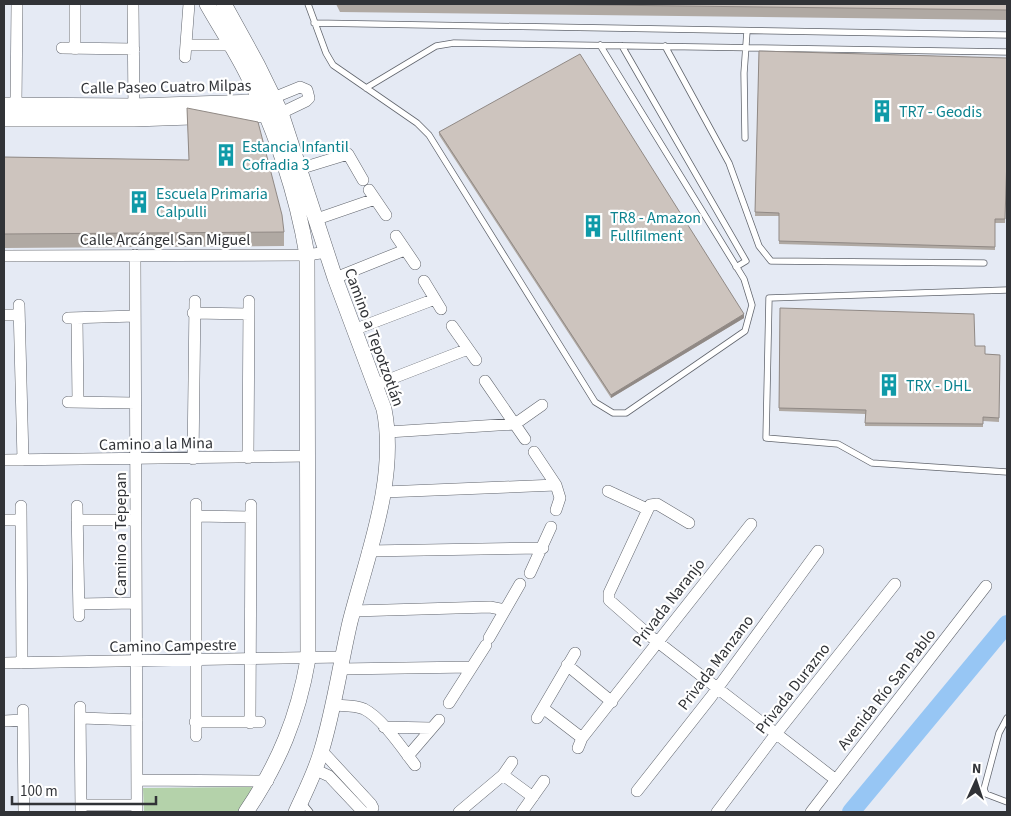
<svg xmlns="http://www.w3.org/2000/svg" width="1011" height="816" font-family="'Source Sans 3',sans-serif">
  <rect width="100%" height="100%" fill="#e5eaf4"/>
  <path fill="#b4d2aa" d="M143,788L251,787L253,788L240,812H144Z"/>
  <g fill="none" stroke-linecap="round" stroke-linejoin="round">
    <path stroke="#97c6f4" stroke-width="18" d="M851,812L1007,624"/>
    <defs>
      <path id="lane" d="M308,4L326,53L333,65L417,123L429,135L595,402L613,413H626L745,331L752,305L744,279L600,45
        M314,23L1007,35
        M622,46L746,261L736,267
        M665,46L729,163L759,246L771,261L984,263
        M366,88L436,46L454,43L1007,52
        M745,138L744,73L747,31
        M1007,290L769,298L766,438L838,444L872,463L1007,472
        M1007,718L999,733L984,789L986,794L1007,802
        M302,802L310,812"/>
      <path id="street" d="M75,4V49
        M133,4L134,112
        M186,45H230
        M62,48L134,49
        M185,57L189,4
        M273,98L300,87L307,90L309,98L306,101L281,113
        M16,105L17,4
        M299,169L348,154L363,180
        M369,190L386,215
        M317,219L375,199
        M396,236L415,264
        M135,255L137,812
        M4,256L307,255L327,252
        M335,278L405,250
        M424,281L441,309
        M19,305L23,460
        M193,313L249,314
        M4,315H19
        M68,318L135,316
        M77,318L78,402
        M452,326L476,360
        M356,329L435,299
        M485,381L525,439
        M375,385L468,349
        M68,402L135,403
        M388,432L515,424L542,405
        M534,452L556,485L560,498L556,510
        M248,458L249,301
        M193,459L195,301
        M4,460L309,456
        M608,491L647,509
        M384,492L556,485
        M196,504V736
        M21,506L22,663
        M77,506L79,616
        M196,516L251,517
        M4,520H21
        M77,520H136
        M689,523L657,504L650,505L609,593V600L650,636L836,780
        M368,551L543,548
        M530,573L551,527
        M79,604L136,603
        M353,611L490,607L505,610
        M489,638L520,584
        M4,663L342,657
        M567,665L612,702
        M339,669L472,667
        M449,703L486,645
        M333,705C343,706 355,705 364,709C382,718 402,748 415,765
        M80,707L81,812
        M543,708L582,738
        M23,710L24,812
        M81,718L137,720
        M537,718L575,653
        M4,721L23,720
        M195,722H260
        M250,723L251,505
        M384,727L431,728
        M578,748L582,738L751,524
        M322,751L371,804L373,808L370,812
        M408,756L439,720
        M316,770L329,776L363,812
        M503,775L533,797
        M139,780L268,781
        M637,791L711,697L818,551
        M81,805H137
        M459,812L503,775L512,762
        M522,812L544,781
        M717,812L775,735L895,584
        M811,812L986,586"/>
      <path id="secondary" d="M207,4C220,27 235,50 247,74C275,127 297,195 307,255L308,659C298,717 279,763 246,812
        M224,4L257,64L281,113L335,278L384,409C398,479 367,555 350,622C340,665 334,710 321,752C315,773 305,792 296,812
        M4,105L134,106L260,102L269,99
        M4,119H134L275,114"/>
    </defs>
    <use href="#lane" stroke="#61656d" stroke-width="7"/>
    <use href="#street" stroke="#61656d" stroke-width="12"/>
    <use href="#secondary" stroke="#61656d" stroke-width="16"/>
    <use href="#lane" stroke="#fff" stroke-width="5.5"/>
    <use href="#street" stroke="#fff" stroke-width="11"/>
    <use href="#secondary" stroke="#fff" stroke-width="15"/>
  </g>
  <path fill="#b0a9a3" d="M336,4H1007V20L340,12Z
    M759,51L1007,58L1005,223H995V250L779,244V216H755Z
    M187,108L284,232V246L4,248V157L189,160Z
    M439,132L744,318L611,398L439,135Z
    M780,308L975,346L985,354L1000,355L999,422L983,421V427L865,426V414L779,411Z"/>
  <path fill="#908985" d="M744,314V318L611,398V395Z"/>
  <path fill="#cdc4be" stroke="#908985" d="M519,4H1007V10Z
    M759,51L1007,58V156L1005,219H995V247L779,241V213L755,212Z
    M580,54L744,314L611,395L439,132Z
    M187,108L258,122L282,215L284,232L4,234V157L189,160Z
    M780,308L974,314L975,346H985V354L1000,355L999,418L983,417V424L865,423L866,410L779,408Z"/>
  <defs>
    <symbol id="building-bare" viewBox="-9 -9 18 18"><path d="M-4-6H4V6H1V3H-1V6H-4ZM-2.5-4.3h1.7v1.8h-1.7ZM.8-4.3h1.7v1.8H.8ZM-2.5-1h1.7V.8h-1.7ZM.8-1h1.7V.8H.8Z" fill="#0f9aa8" stroke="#fff" stroke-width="2.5" paint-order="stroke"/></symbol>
  </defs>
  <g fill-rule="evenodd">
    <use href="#building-bare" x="866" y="95" width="32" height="32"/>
    <use href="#building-bare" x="210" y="139" width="32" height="32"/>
    <use href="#building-bare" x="123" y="186" width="32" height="32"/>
    <use href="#building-bare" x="577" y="210" width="32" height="32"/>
    <use href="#building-bare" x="873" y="369" width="32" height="32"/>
  </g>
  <g text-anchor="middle" stroke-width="4.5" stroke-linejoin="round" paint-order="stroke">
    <g font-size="16" fill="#313337" stroke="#fff">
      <text transform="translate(166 86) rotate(-1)" y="6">Calle Paseo Cuatro Milpas</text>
      <text x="165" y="245">Calle Arcángel San Miguel</text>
      <text transform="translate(375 337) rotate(70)" y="6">Camino a Tepotzotlán</text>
      <text transform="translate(156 443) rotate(-1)" y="6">Camino a la Mina</text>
      <text transform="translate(120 534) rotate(-90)" y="6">Camino a Tepepan</text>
      <text transform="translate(668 602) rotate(-52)" y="6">Privada Naranjo</text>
      <text transform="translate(173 645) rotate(-1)" y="6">Camino Campestre</text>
      <text transform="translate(715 662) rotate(-53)" y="6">Privada Manzano</text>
      <text transform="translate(792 688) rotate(-52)" y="6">Privada Durazno</text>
      <text transform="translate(886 689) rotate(-52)" y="6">Avenida Río San Pablo</text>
    </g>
    <g font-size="16" fill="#0d838f" stroke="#fff" text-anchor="start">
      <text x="899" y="117">TR7 - Geodis</text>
      <text x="242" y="152">Estancia Infantil<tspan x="242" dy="18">Cofradia 3</tspan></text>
      <text x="156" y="199">Escuela Primaria<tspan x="156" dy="18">Calpulli</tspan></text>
      <text x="610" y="223">TR8 - Amazon<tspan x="610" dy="18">Fullfilment</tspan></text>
      <text x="906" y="391">TRX - DHL</text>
    </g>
  </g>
  <rect width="1011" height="816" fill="none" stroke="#313337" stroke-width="10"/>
  <g transform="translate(976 781) rotate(3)" stroke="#ffffff" stroke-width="4" paint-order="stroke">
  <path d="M0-4L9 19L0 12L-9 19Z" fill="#313337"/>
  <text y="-8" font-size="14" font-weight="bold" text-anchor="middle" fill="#313337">N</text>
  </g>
  <path d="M12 796v8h144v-8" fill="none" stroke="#313337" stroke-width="2.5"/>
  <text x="20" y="796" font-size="15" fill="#313337" stroke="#ffffff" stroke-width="4" paint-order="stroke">100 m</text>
</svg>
